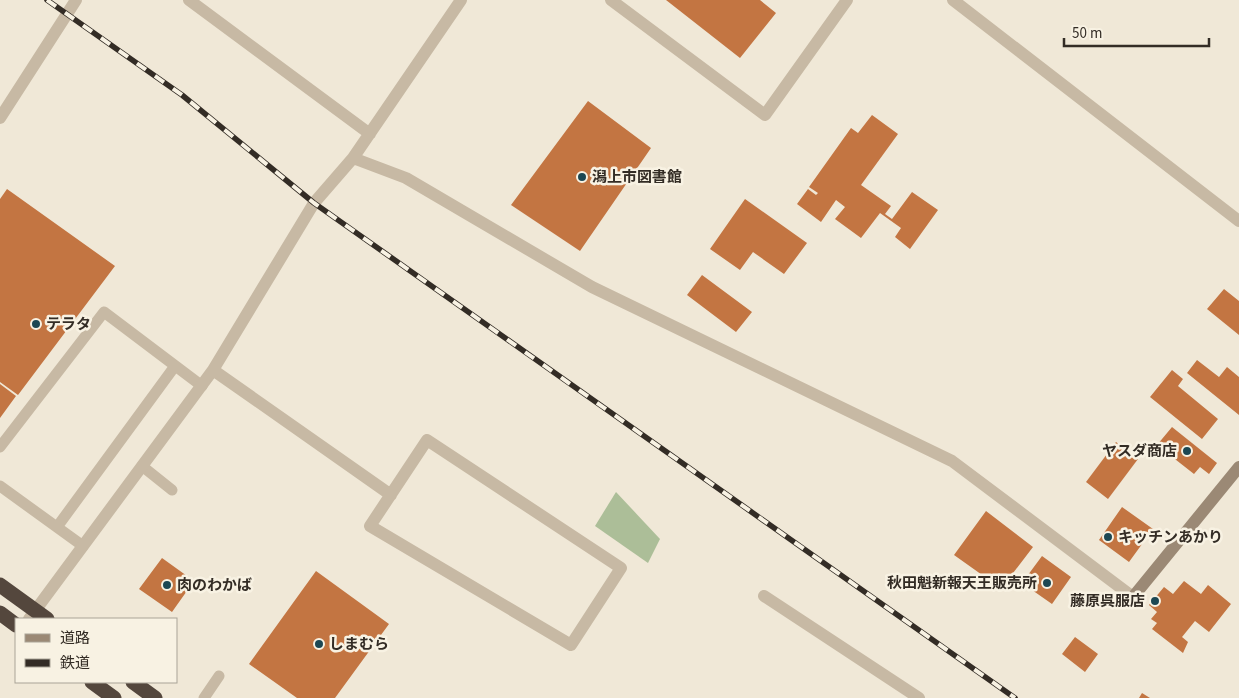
<svg xmlns="http://www.w3.org/2000/svg" width="1239" height="698" font-family="'Source Sans 3','Noto Sans JP',sans-serif">
  <rect width="100%" height="100%" fill="#f0e8d7"/>
  <path fill="#acbe98" d="M616,492L660,539L648,563L595,526Z"/>
  <path fill="#c37542" d="M666,0H760L776,13L740,58Z
    M588,101L651,148L580,251L511,205Z
    M872,115L898,134L861,185L891,206L885,214L892,219L912,192L938,210L910,249L895,237L901,228L880,213L861,238L835,219L845,207L836,200L821,222L797,204L808,189L816,195L818,193L809,187L851,128L858,133Z
    M7,189L115,266L18,395L0,382V199Z
    M745,199L807,243L784,274L753,252L740,270L710,249Z
    M702,275L752,312L736,332L687,295Z
    M1224,289L1239,301V335L1207,309Z
    M1197,360L1219,377L1227,367L1239,377V415L1187,373Z
    M1172,370L1183,379L1178,386L1218,419L1202,439L1150,397Z
    M0,384L16,396L0,418Z
    M1172,427L1217,463L1209,474L1200,467L1194,474L1157,445Z
    M1116,442L1138,459L1108,499L1086,482Z
    M1122,507L1153,529L1129,562L1099,540Z
    M986,511L1033,547L1007,581L999,573L992,582L954,555Z
    M1042,556L1071,577L1052,604L1022,583Z
    M162,558L194,581L172,612L139,589Z
    M316,571L389,624L335,698H297L249,664Z
    M1184,581L1201,594L1208,585L1231,604L1209,632L1195,621L1182,637L1188,642L1183,653L1152,629L1157,623L1151,619L1157,612L1149,605L1164,587L1173,594Z
    M1075,637L1098,654L1085,672L1062,654Z
    M1142,693L1150,698H1139Z"/>
  <g fill="none" stroke-linecap="round" stroke-linejoin="round">
    <path stroke="#c7b9a4" stroke-width="11" d="M0,447L104,312L202,386
      M142,466L172,490
      M0,486L83,546
      M57,527L175,366
      M204,698L219,676"/>
    <path stroke="#c7b9a4" stroke-width="12" d="M189,0L370,134
      M611,0L765,115L847,0
      M953,0L1239,221
      M0,118L76,0
      M353,158L461,0
      M213,370L391,495
      M427,440L621,568L571,645L370,526Z
      M764,596L919,698
      M29,619L213,370L314,203L353,158L406,178L592,287L952,461L1133,597"/>
    <path stroke="#9b8975" stroke-width="12" d="M1133,597L1239,467"/>
    <path stroke="#54473d" stroke-width="15" d="M0,585L47,619
      M0,613L16,625
      M92,682L114,698
      M133,682L155,698"/>
    <defs>
      <path id="rail" d="M47,0L182,95L314,203L1015,698"/>
    </defs>
    <use href="#rail" stroke="#332c25" stroke-width="5.5"/>
    <use href="#rail" stroke="#f8f2e3" stroke-width="4" stroke-dasharray="11" stroke-linecap="butt"/>
  </g>
  <g fill="#1c4753" stroke="#f8f2e3" stroke-width="2">
    <circle cx="582" cy="177" r="5"/>
    <circle cx="36" cy="324" r="5"/>
    <circle cx="1187" cy="451" r="5"/>
    <circle cx="1108" cy="537" r="5"/>
    <circle cx="1047" cy="583" r="5"/>
    <circle cx="167" cy="585" r="5"/>
    <circle cx="1155" cy="601" r="5"/>
    <circle cx="319" cy="644" r="5"/>
  </g>
  <g text-anchor="middle" stroke-width="5" stroke-linejoin="round" paint-order="stroke">
    <g font-size="15" font-weight="bold" fill="#332c25" stroke="#f8f2e3" text-anchor="start">
      <text x="592" y="182">潟上市図書館</text>
      <text x="46" y="329">テラタ</text>
      <text x="1177" y="456" text-anchor="end">ヤスダ商店</text>
      <text x="1118" y="542">キッチンあかり</text>
      <text x="1037" y="588" text-anchor="end">秋田魁新報天王販売所</text>
      <text x="177" y="590">肉のわかば</text>
      <text x="1145" y="606" text-anchor="end">藤原呉服店</text>
      <text x="329" y="649">しまむら</text>
    </g>
  </g>
  <rect x="15" y="618" width="162" height="65" fill="#f8f2e3" stroke="#a9a397"/>
  <rect x="25" y="634" width="25" height="8" fill="#9b8975" stroke="#a9a397"/>
  <text x="60" y="643" font-size="15" fill="#332c25">道路</text>
  <rect x="25" y="659" width="25" height="8" fill="#332c25" stroke="#a9a397"/>
  <text x="60" y="668" font-size="15" fill="#332c25">鉄道</text>
  <path d="M1064 38v8h145v-8" fill="none" stroke="#332c25" stroke-width="2.5"/>
  <text x="1072" y="38" font-size="15" fill="#332c25" stroke="#f8f2e3" stroke-width="4" paint-order="stroke">50 m</text>
</svg>
